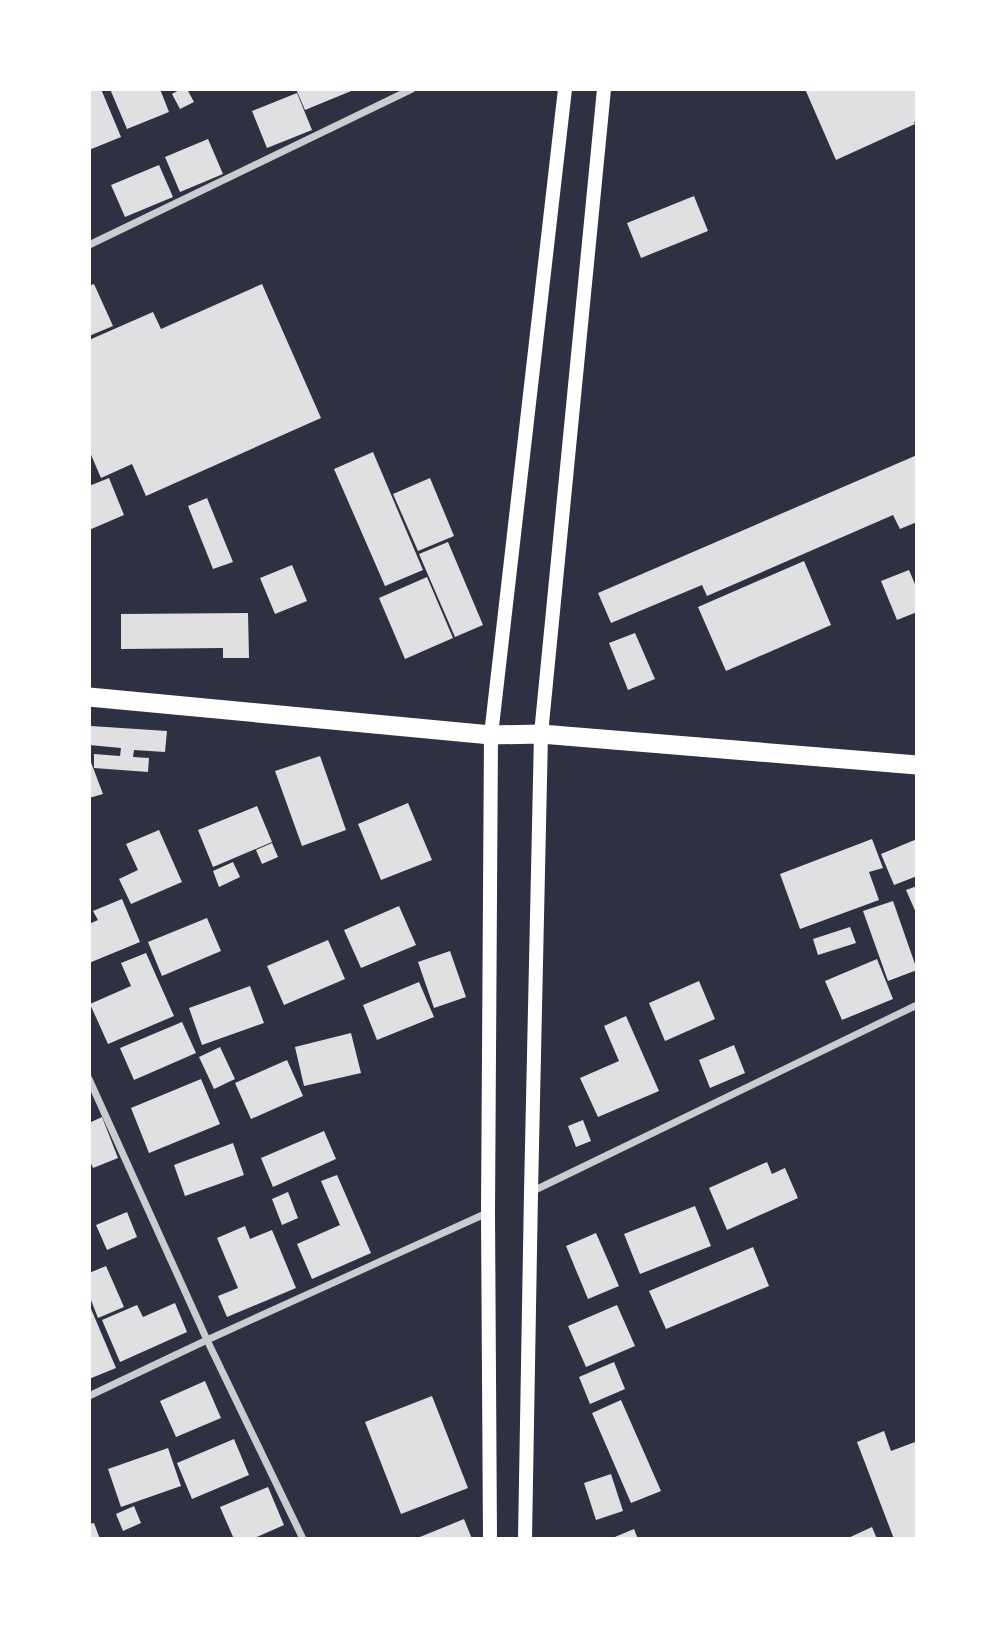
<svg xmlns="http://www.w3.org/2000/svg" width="1006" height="1628" font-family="Overpass,sans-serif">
  <rect width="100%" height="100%" fill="#2d3142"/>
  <path fill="#e0e0e3" d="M89,89H101L121,137L89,150Z
    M110,89H160L169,112L127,129Z
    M181,89H187L194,102L180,109L172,94Z
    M296,89H356L305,110Z
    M805,89H917V121L914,122L915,124L836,160Z
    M297,93L312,130L267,148L252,111Z
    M208,139L223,174L180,192L165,157Z
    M159,165L173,197L125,217L111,185Z
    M694,196L708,231L641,258L627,223Z
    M94,284L113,326L89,336V286Z
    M262,284L321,418L146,496L132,464L101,478L89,450V340L153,312L161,329Z
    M373,452L423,570L385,586L334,469Z
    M917,455V522L900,529L893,515L707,596L702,585L611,623L598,593Z
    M109,478L124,515L89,530V486Z
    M430,478L454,536L418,551L393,494Z
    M207,498L233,562L213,569L188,506Z
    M448,542L483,625L455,637L419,554Z
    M804,561L831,625L726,671L698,607Z
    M292,565L307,601L275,614L260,578Z
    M909,570L917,589V612L897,620L881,581Z
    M427,577L453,638L405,659L379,598Z
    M248,613L249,658H223V648L121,649V614Z
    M635,633L655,679L628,690L609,643Z
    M91,726L167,731L165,752L134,750L133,757L149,758L148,772L94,768V754L120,756L121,748L89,745Z
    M320,756L346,830L302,846L275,771Z
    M89,757L103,794L89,798Z
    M408,803L432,860L381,880L358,824Z
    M257,806L272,842L213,867L198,830Z
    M159,830L182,882L131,904L119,879L138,870L126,844Z
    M872,839L883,868L869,872L879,900L800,929L780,874Z
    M917,839V876L894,885L881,854Z
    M272,843L278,857L262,864L256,850Z
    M233,862L240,877L219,887L213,871Z
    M917,886V915L906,890Z
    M122,899L140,942L89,963V924L98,920L93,911Z
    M893,901L917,970L888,981L863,911Z
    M399,906L416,945L361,968L344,930Z
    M207,918L221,951L162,976L148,942Z
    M850,927L856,943L818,955L813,939Z
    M328,940L345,979L284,1005L267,966Z
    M450,951L466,997L434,1008L418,962Z
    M146,953L174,1016L108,1044L90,1004L131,986L121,963Z
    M877,959L893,999L842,1020L825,981Z
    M699,981L715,1019L665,1041L649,1003Z
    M419,982L434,1017L377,1040L363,1005Z
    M250,986L264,1023L202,1045L189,1008Z
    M626,1016L659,1091L598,1117L580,1078L619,1061L604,1026Z
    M182,1022L196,1053L134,1080L120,1048Z
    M351,1033L361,1073L304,1086L295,1047Z
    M734,1045L745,1073L710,1088L699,1060Z
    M220,1047L235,1079L214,1089L199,1057Z
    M287,1060L303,1096L251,1119L235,1083Z
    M201,1079L220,1124L149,1153L131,1108Z
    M102,1117L118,1158L93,1168L89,1159V1123Z
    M583,1120L591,1141L576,1147L568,1126Z
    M324,1131L336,1159L273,1187L261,1158Z
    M233,1143L244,1175L185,1196L174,1165Z
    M767,1162L772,1174L785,1168L798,1198L727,1230L709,1188Z
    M337,1175L371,1253L312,1279L297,1244L340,1225L321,1181Z
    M288,1192L298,1218L282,1225L272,1199Z
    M695,1206L711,1246L640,1274L624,1234Z
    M127,1212L137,1237L107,1250L96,1225Z
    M245,1226L250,1239L272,1230L296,1288L227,1317L218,1296L238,1288L217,1238Z
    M596,1233L619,1286L588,1299L566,1246Z
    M753,1247L769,1286L666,1329L649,1291Z
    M106,1266L124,1307L98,1318L89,1295V1273Z
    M175,1303L187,1332L120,1362L102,1320L137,1305L143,1317Z
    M89,1304L116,1368L89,1379Z
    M617,1305L635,1346L586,1367L568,1326Z
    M614,1362L625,1389L590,1404L579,1377Z
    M205,1381L221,1418L176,1437L160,1401Z
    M432,1396L468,1488L401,1514L365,1422Z
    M621,1400L661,1491L631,1503L592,1413Z
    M884,1431L891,1451L915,1442L917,1445V1537L913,1539H894L857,1442Z
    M234,1439L249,1475L192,1499L177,1463Z
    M168,1448L181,1486L121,1507L108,1469Z
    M611,1474L623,1511L596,1520L584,1483Z
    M268,1487L284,1525L252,1539H234L220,1507Z
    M134,1506L141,1523L123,1531L116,1514Z
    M464,1519L472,1539H415Z
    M94,1523L100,1539H89V1524Z
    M872,1527L877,1539H846Z
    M634,1529L638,1539H610Z"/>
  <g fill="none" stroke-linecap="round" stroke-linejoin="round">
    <path stroke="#caccd0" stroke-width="7" d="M89,245L412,89
      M89,1079L207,1340L303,1539
      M531,1192L917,1005
      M89,1396L207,1340L487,1213"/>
    <path stroke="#fff" stroke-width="14" d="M490,1539L488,1213L491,735L565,89
      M525,1539L531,1192L541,734L604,89"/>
    <path stroke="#fff" stroke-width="19" d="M89,697L491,735L541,734L917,765"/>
  </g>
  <rect width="1006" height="1628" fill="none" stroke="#ffffff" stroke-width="182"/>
</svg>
